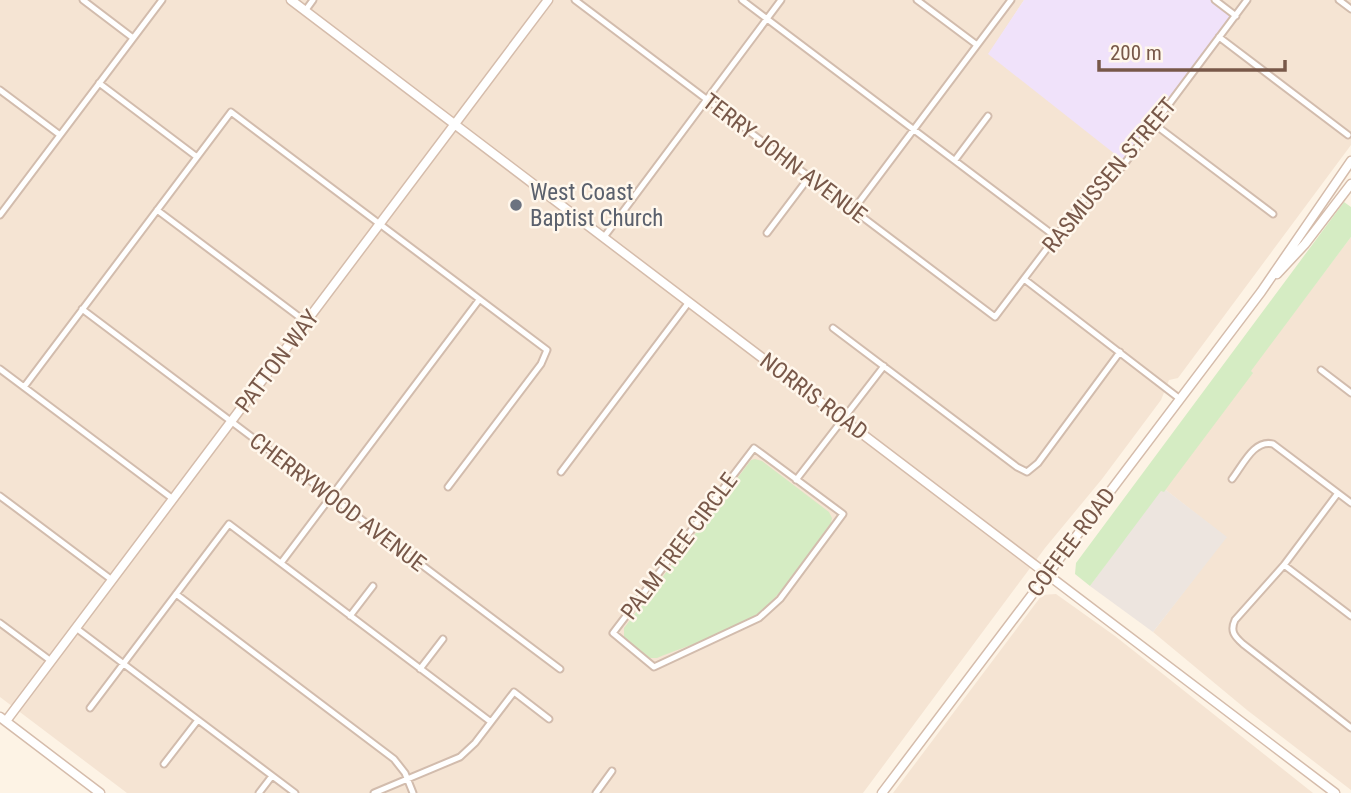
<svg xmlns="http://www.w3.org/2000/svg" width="1351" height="793" font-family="'Roboto Condensed',sans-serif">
  <rect width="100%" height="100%" fill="#fdf3e5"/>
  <path fill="#f5e4d3" d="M0,0H1024L989,54L1214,0H1351V145L1178,378L1169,380L1161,400L1102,479L1045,548L863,793H127L0,697Z
    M1351,237V790L1247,710L1153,632L1226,537L1162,487Z
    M1056,594L1115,636L1313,793H893L1042,595Z"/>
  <path fill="#ede5df" d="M1162,487L1227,537L1153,632L1090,586Z"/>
  <path fill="#f0e2fa" d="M1024,0H1214L1236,17L1125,162L988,54Z"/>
  <path fill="#d5ecc3" d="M1344,202L1351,207V237L1251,371L1253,373L1172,481L1164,492L1161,491L1090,586L1075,574L1076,563Z
    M755,459L762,461L829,512L832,518L831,523C809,552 785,593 756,615C729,634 688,645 657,658H650L624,638V628L751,460Z"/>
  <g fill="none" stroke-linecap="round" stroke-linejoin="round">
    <defs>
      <path id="street" d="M83,0L133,38
        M575,0L995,317L1086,197L1122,167L1247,0
        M742,0L1056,237
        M917,0L977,45
        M1215,0L1236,16
        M1339,0L1351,9
        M305,11L313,0
        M1219,37L1348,135
        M99,83L197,157
        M0,90L60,135
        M1154,124L1273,214
        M955,160L988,116
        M854,209L1011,0
        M157,210L306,322
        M0,215L162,0
        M767,233L810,176
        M604,237L781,0
        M1024,279L1180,399
        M82,309L560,669
        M833,328L1017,467L1027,472L1038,463L1120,352
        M0,369L173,499
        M1321,370L1351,393
        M24,387L231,112L547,350L541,364L448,487
        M754,448L843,514L780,599L759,618L654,667L613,633Z
        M561,472L689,302
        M1232,479C1243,465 1254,439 1273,444L1351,503
        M796,480L884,366
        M1338,493L1284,565L1235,620C1230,631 1234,636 1243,644L1351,728
        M0,496L112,580
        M281,563L479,300
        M1284,565L1351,616
        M176,594L394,759L405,773L413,793
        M350,616L373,586
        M0,623L51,661
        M76,628L295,793
        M420,669L443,639
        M90,708L229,524L491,722
        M164,764L198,720
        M259,793L272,776
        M374,793L460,757L475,743L514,692L549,719
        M596,793L612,771"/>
      <path id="secondary" d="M291,0L1335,793
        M1277,274L1305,244L1351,184
        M0,717L100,793
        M6,721L548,0
        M882,793L1261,292L1351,161"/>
    </defs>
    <use href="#street" stroke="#d2bcad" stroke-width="9"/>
    <use href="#secondary" stroke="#d5bcab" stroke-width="11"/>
    <use href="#street" stroke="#fff" stroke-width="5"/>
    <use href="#secondary" stroke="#fff" stroke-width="8"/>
  </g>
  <circle fill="#6b7280" stroke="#fff7ec" stroke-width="2.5" cx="516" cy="205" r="7"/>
  <g text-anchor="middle" stroke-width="5" stroke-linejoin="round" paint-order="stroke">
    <g font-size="23" fill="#785849" stroke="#fff7ec">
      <text transform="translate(785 158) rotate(37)" y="8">TERRY JOHN AVENUE</text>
      <text transform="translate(1109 175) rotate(-50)" y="8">RASMUSSEN STREET</text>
      <text transform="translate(277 361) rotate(-53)" y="8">PATTON WAY</text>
      <text transform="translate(814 396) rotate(37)" y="8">NORRIS ROAD</text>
      <text transform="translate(338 502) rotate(37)" y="8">CHERRYWOOD AVENUE</text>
      <text transform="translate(1071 542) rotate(-53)" y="8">COFFEE ROAD</text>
      <text transform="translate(679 546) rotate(-53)" y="8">PALM TREE CIRCLE</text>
    </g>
    <g font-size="23" fill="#5b616d" stroke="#fff7ec" text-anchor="start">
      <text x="530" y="200">West Coast<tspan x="530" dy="26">Baptist Church</tspan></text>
    </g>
  </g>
  <path d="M1099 60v10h186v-10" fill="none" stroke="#785849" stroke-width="3.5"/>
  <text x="1110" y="60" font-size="21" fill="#785849" stroke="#fff7ec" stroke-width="5" paint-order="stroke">200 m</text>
</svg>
